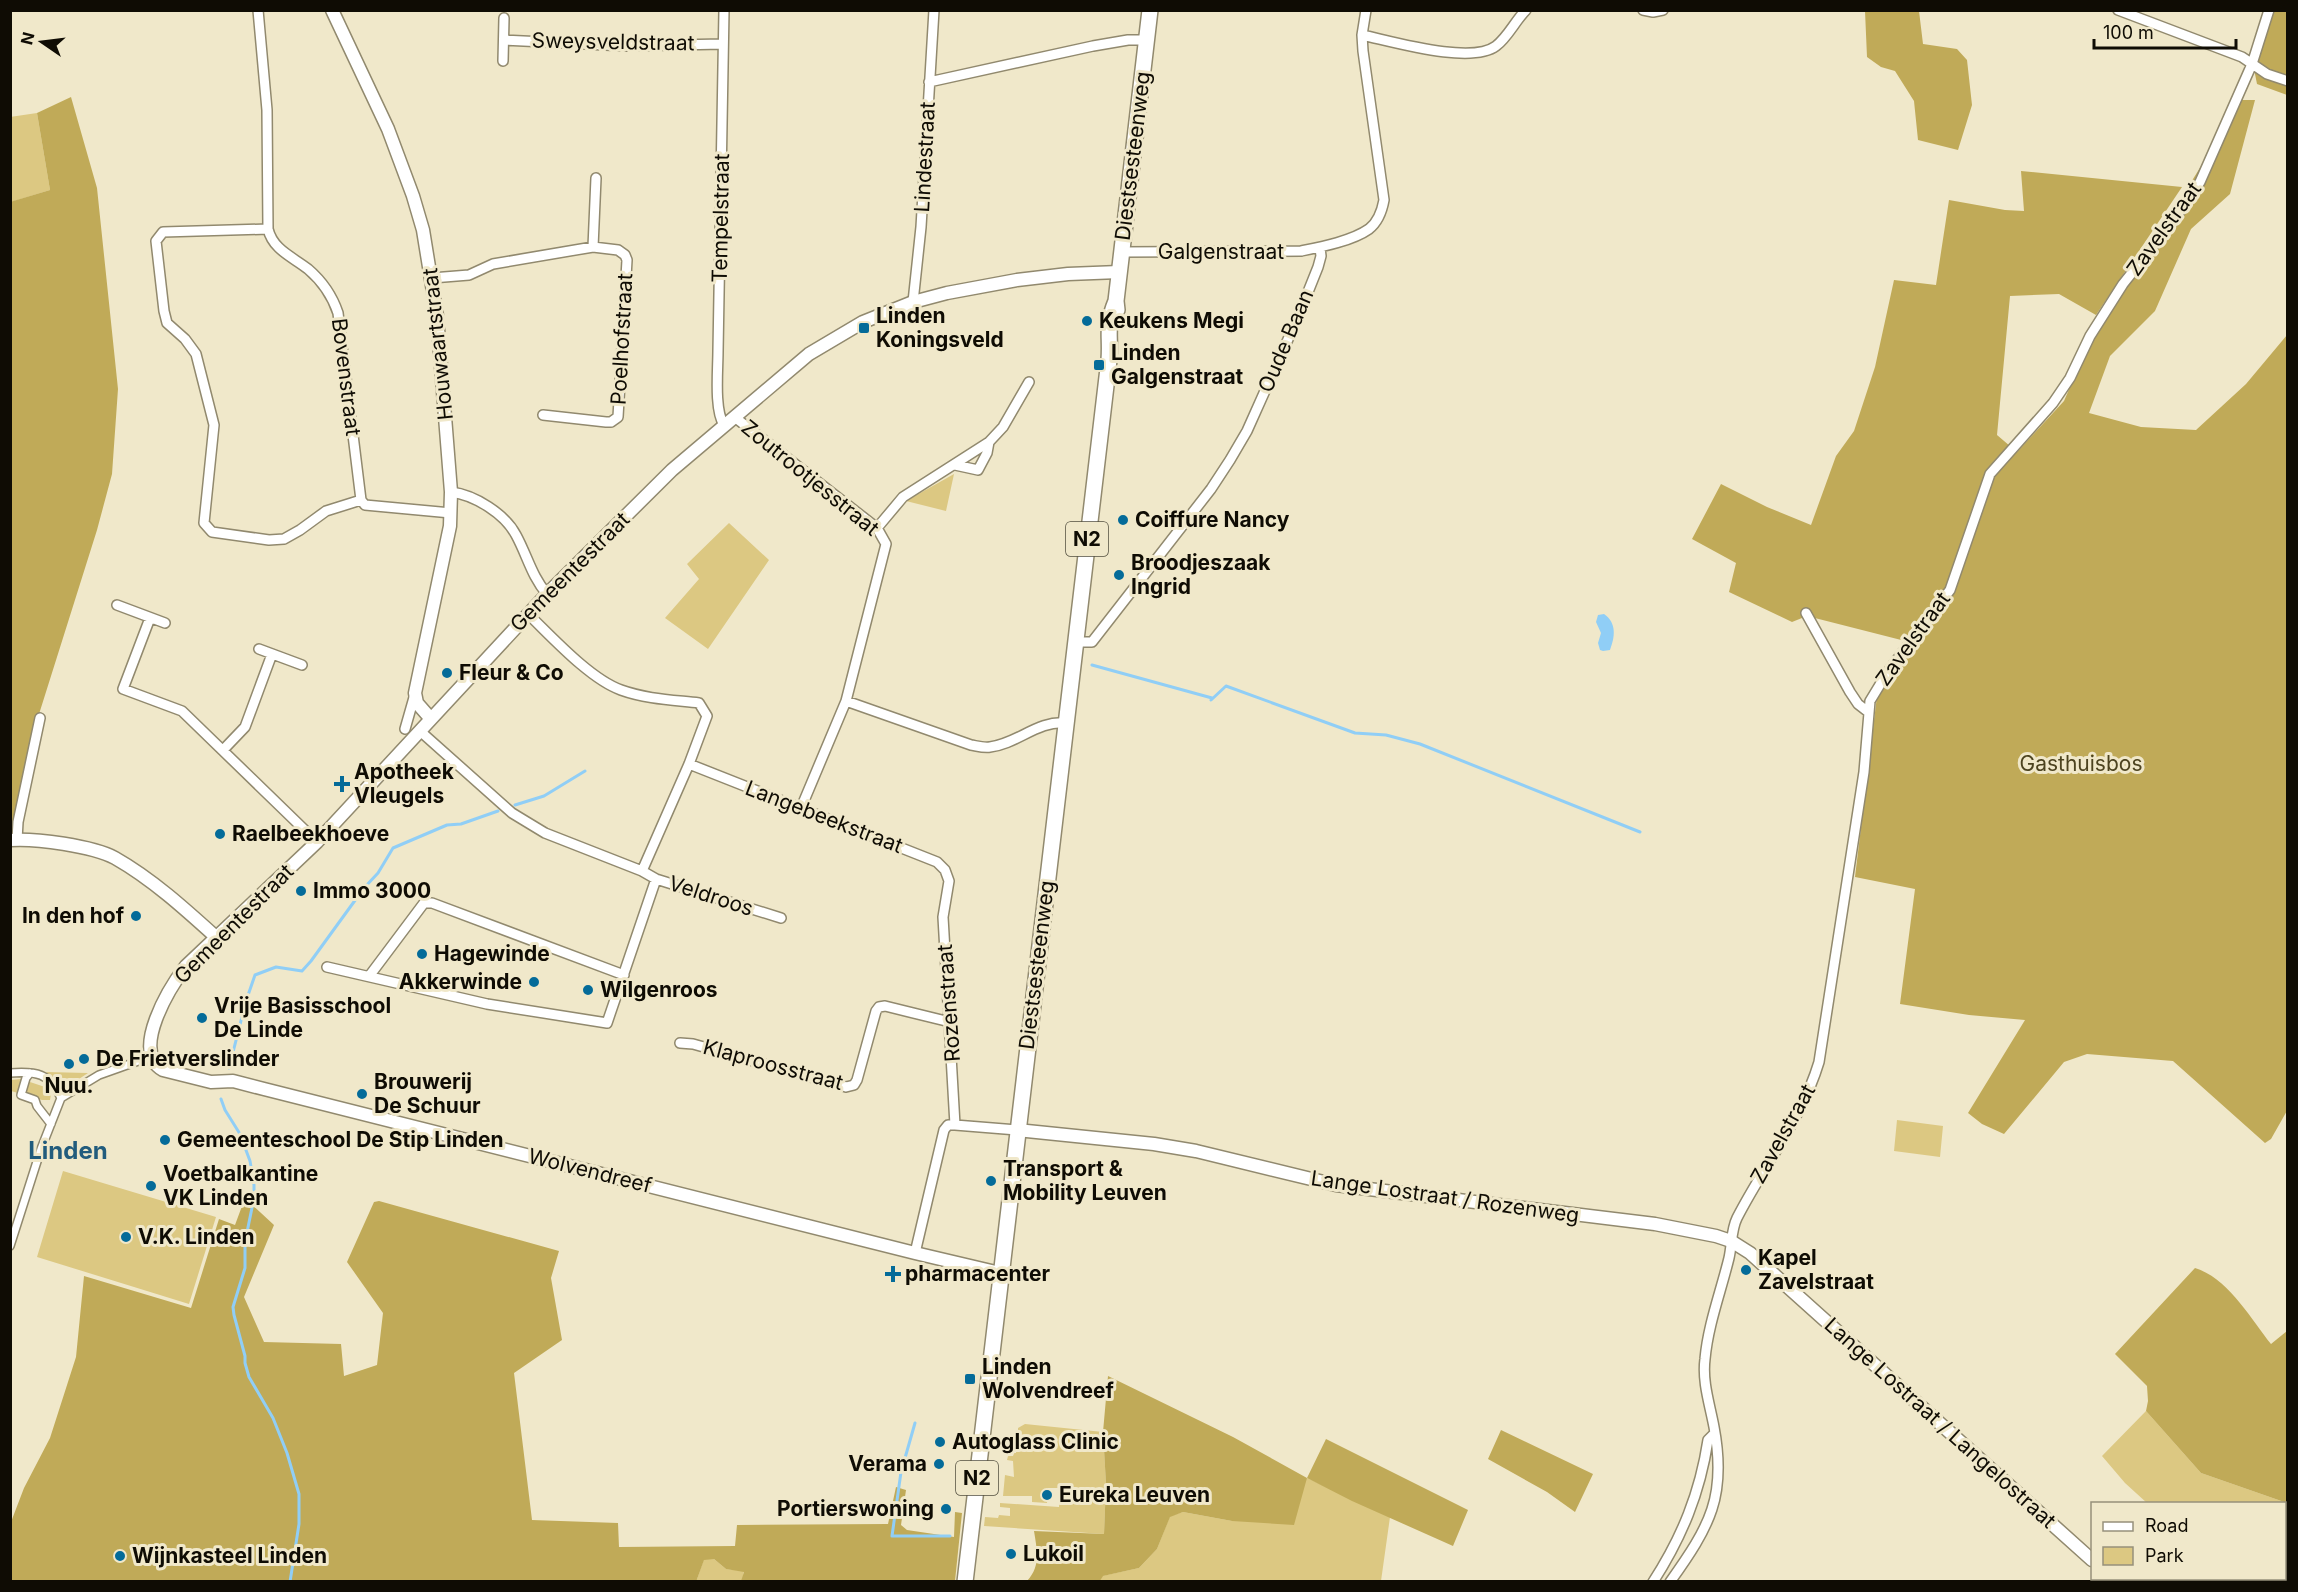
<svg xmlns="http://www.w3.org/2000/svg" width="2298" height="1592" font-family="Inter,sans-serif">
  <rect width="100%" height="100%" fill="#f0e8ca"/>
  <path fill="#dcc882" d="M37,113L50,190L11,202L10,117Z
    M954,474L946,511L906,501Z
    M729,523L769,560L708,649L665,618L699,579L687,564Z
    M46,1072L88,1073C67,1087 66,1089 46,1072Z
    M21,1079L48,1088L51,1094L50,1100H42L11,1091V1080Z
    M1897,1120L1943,1126L1940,1157L1894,1151Z
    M63,1171L216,1217L189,1304L37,1257Z
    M2146,1411L2201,1473L2287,1503V1581H2232L2228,1579L2284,1578V1504L2147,1503L2125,1483L2102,1456Z
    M1025,1424L1103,1432L1106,1484L1104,1534L984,1526L985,1517L998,1518L999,1515L1010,1516V1508L1000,1507V1503L1059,1507L1060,1488H1048L1047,1503L1032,1502V1496H1003L1005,1475L1014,1477L1013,1461L1007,1460L1008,1456H1013L1014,1453H1016V1448L1008,1447L1006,1443H1012V1434H1018V1428Z
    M1307,1478L1390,1517L1381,1581L1100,1582L1102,1576L1139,1568L1157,1549L1170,1516L1183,1512L1232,1521Z
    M704,1559H714L726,1569L744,1571L742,1581L696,1582Z"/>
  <path fill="#c0aa58" d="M1865,11H1919L1923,44L1957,49L1967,60L1972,105L1958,150L1918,140L1914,101L1895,71L1881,67L1867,57Z
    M2273,11H2287V95L2257,84L2254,69Z
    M71,97L97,188L118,389L112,474L97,530L34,730L13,836H10V202L50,190L37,113Z
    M2234,100H2255L2230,194L2191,229L2155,311L2110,356L2089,413L2141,427L2196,430L2246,384L2287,335L2288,1109L2271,1139L2265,1143L2173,1061L2087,1054L2064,1062L2004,1134L1982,1124L1968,1113L2025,1020L1969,1015L1900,1004L1915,889L1855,877L1877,696L1913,643L1807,616L1792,622L1729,592L1736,563L1692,539L1721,484L1767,507L1811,525L1836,456L1854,431L1875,367L1894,280L1936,285L1949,200L2005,210L2024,211L2021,171L2182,187L2096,315L2059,294L2010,296L1997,435L2017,452L2064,401L2090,341L2123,286L2180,200L2229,121Z
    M245,1198L274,1225L244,1297L264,1342L341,1344L344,1376L377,1365L383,1313L347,1262L374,1202L379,1201L559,1251L551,1278L562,1340L514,1373L532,1520L618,1523L619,1547L735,1546L737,1525L888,1524L896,1487L906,1490L901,1525L907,1530L954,1537L955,1512L962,1513L955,1581H719H741L744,1572L726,1569L714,1559L704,1560L696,1582L11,1581V1522L24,1488L50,1438L76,1357L84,1276L191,1308L219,1219L235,1225Z
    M2195,1268C2228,1278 2251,1319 2271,1344L2287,1331V1503L2201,1473L2146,1411L2148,1401L2147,1386L2115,1354Z
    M1108,1376L1233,1437L1307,1478L1326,1439L1468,1510L1453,1546L1352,1501L1307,1478L1294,1525L1232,1521L1183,1512L1170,1517L1157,1549L1139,1568L1103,1576L1100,1581H1027C1041,1566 1037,1550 1034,1531L1104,1534L1106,1484L1103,1432Z
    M1501,1430L1593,1474L1575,1512L1547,1492L1488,1459Z"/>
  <path fill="#90cef6" d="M1604,614C1617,623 1615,637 1610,650L1603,651L1600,650L1598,643L1601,633L1596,622L1598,615Z"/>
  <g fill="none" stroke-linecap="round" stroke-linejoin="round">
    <path stroke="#90cef6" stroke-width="3" d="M1092,665L1212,698
      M1211,700L1226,686L1355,733L1386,735L1420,744L1640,832
      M515,805L544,796L585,771
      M229,1068L246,1001L255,975L276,967L302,971L311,961L364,888L378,873L393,848L447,825L461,824L498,811
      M221,1099L225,1110L240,1134L250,1161L254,1185V1198L245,1242V1268L233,1307L234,1315L245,1356V1363L249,1377L273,1418L287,1453L299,1494V1524L290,1582
      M915,1423L901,1472L892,1536H950"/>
    <defs>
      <path id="pedestrian" d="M10,1073C36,1071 50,1073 61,1098
        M30,1073L26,1078L21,1095L35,1100L37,1106L51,1124
        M10,1246L41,1149L61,1098L99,1075L144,1059"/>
      <path id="minor" d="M258,10L267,110L268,229C273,250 293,257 308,269C322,281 332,295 338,313L361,500L365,505L451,513
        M1643,10L1653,12L1663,10
        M2118,10L2242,57L2267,74L2288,81
        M1362,35C1391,41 1471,65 1496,46C1508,37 1515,21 1526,10
        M504,40L626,46L723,44
        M503,61L504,18
        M929,82L1093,46L1128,40H1146
        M268,229L163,232L156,241L164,311L167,323L185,339L196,354L214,425L204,523L212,532L269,540L284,539L300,530L326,511L361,500
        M593,247L596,178
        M1122,252L1301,251C1321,247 1352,241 1369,229C1378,222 1382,211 1384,200L1363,51L1362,35L1366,10
        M432,278L469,275L493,264L593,247L618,250L625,255L627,260L618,417L611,422H606L543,415
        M913,302L921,227L934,10
        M732,418L737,419L877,528L886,544L846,701L801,808
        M724,425C714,410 718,370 718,351L724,10
        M955,465L978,470L987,453L989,442
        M451,492C475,495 505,514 516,535C527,555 532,577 547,594
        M877,528L903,497L989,442L1003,427L1029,382
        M117,605L165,623
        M1806,613L1850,692L1858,704L1867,711
        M528,614C552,637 590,679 621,690C646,699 673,700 699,703L707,716L689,764L642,871
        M150,618L123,689L182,711L317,842
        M1075,642H1092L1211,489L1230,460L1247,431L1298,317L1318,267L1321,256L1320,248
        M259,649L302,665
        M846,701L971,745C977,746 984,748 990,747C1017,744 1038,720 1066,723
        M405,729L415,694
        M420,731L512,813L545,833L642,871L656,879L781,918
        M223,750L245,727L272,654
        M689,764L937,862L945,870L949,881L943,917L955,1125H948L944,1130L915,1253
        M17,840L18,822L40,718
        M327,967L487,1004L607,1023L656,879
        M370,975L424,903H432L624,975
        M680,1043L693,1044L846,1087L854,1085L857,1080L876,1011L879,1007L885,1006L950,1022
        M955,1125L1017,1130
        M1653,1582C1682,1537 1700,1493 1708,1440L1715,1433
        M1670,1582C1710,1526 1727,1496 1714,1427C1710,1405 1702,1382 1705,1359C1708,1325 1721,1291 1729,1258C1732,1245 1731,1230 1737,1218C1764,1165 1802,1119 1819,1062L1864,772L1870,701L1887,673L1950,590L1990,474L2053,403L2070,378L2090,336L2123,284L2174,220L2200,182L2252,64L2269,10"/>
      <path id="tertiary" d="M332,10L388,129L413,196L423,230L437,316L451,492L450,526L415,693L417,703L431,719
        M10,840C35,838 93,846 115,858C152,879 185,909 217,938
        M1017,1130L1154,1144L1196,1151L1336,1185L1655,1224L1716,1236L1731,1241L1750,1253L2092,1560
        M1000,1273L915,1253L264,1089L233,1081L211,1082L163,1070C130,1051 170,987 186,966L317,842L547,594L672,470L809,354L863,322L913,302L947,293L1017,280L1068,274L1119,272
        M2113,1578L2117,1582"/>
      <path id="primary" d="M1117,310L1116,301L1150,10
        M965,1582L1109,360C1111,335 1105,328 1116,301"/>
    </defs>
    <use href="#pedestrian" stroke="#91896e" stroke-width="10"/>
    <use href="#minor" stroke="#91896e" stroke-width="12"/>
    <use href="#tertiary" stroke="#91896e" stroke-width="15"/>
    <use href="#primary" stroke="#91896e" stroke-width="18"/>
    <use href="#pedestrian" stroke="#fff" stroke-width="7"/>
    <use href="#minor" stroke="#fff" stroke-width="9"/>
    <use href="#tertiary" stroke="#fff" stroke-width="12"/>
    <use href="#primary" stroke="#fff" stroke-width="15"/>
  </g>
  <g fill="#046b99" stroke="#f0e8ca" stroke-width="2">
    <circle cx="1087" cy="321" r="6"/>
    <rect x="858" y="322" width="12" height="12" rx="3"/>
    <rect x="1093" y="359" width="12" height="12" rx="3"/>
    <circle cx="1123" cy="520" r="6"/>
    <circle cx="1119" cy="575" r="6"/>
    <circle cx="447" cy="673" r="6"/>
    <path d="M339 775h6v6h6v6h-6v6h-6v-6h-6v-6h6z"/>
    <circle cx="220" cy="834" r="6"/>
    <circle cx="301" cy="891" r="6"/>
    <circle cx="136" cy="916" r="6"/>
    <circle cx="422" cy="954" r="6"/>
    <circle cx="534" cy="982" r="6"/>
    <circle cx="588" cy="990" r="6"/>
    <circle cx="202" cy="1018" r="6"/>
    <circle cx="84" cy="1059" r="6"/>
    <circle cx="69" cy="1064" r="6"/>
    <circle cx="362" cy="1094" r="6"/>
    <circle cx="165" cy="1140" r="6"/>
    <circle cx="991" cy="1181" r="6"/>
    <circle cx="151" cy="1186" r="6"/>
    <circle cx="126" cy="1237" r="6"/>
    <circle cx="1746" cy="1270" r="6"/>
    <path d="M890 1265h6v6h6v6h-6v6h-6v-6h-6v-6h6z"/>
    <rect x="964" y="1373" width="12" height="12" rx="3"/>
    <circle cx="940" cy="1442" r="6"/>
    <circle cx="939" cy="1464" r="6"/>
    <circle cx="1047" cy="1495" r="6"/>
    <circle cx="946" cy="1509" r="6"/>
    <circle cx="1011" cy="1554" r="6"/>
    <circle cx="120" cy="1556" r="6"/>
  </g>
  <g text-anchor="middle" stroke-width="6" stroke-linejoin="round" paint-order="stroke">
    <g fill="#f0e8ca" stroke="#524e3f" stroke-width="1.5">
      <rect x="1066" y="522" width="42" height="34" rx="4.5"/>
      <rect x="956" y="1461" width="42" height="34" rx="4.5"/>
    </g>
    <g font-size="20" font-weight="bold" fill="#0f0c04">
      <text x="1087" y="546">N2</text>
      <text x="977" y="1485">N2</text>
    </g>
    <g font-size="21" fill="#0f0c04" stroke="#f0e8ca">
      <text transform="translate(613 42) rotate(1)" y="7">Sweysveldstraat</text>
      <text transform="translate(1133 156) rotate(-83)" y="7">Diestsesteenweg</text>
      <text transform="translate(925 157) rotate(-87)" y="7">Lindestraat</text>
      <text transform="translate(721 218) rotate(-89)" y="7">Tempelstraat</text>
      <text transform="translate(2164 229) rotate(-54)" y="7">Zavelstraat</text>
      <text x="1221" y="259">Galgenstraat</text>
      <text transform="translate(622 339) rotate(-87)" y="7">Poelhofstraat</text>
      <text transform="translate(1286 341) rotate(-67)" y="7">Oude Baan</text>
      <text transform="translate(438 344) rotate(-96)" y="7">Houwaartstraat</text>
      <text transform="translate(346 377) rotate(83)" y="7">Bovenstraat</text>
      <text transform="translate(810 478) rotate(39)" y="7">Zoutrootjesstraat</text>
      <text transform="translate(570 572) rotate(-45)" y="7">Gemeentestraat</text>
      <text transform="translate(1913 639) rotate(-54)" y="7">Zavelstraat</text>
      <text transform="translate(824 817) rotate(21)" y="7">Langebeekstraat</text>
      <text transform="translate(711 896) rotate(18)" y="7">Veldroos</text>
      <text transform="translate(234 924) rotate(-45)" y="7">Gemeentestraat</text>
      <text transform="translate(1037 965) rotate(-83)" y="7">Diestsesteenweg</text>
      <text transform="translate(949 1003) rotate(-94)" y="7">Rozenstraat</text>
      <text transform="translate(773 1065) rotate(15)" y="7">Klaproosstraat</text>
      <text transform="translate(1783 1134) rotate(-61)" y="7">Zavelstraat</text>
      <text transform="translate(590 1171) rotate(14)" y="7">Wolvendreef</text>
      <text transform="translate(1445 1197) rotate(8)" y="7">Lange Lostraat / Rozenweg</text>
      <text transform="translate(1940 1423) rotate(42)" y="7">Lange Lostraat / Langelostraat</text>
    </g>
    <g font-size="21" font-weight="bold" fill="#0f0c04" stroke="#f0e8ca" text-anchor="start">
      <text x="876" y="323">Linden<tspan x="876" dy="24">Koningsveld</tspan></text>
      <text x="1099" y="328">Keukens Megi</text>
      <text x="1111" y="360">Linden<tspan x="1111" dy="24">Galgenstraat</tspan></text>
      <text x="1135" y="527">Coiffure Nancy</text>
      <text x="1131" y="570">Broodjeszaak<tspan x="1131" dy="24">Ingrid</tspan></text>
      <text x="459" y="680">Fleur &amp; Co</text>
      <text x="354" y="779">Apotheek<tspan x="354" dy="24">Vleugels</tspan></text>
      <text x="232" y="841">Raelbeekhoeve</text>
      <text x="313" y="898">Immo 3000</text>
      <text x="124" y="923" text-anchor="end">In den hof</text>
      <text x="434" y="961">Hagewinde</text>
      <text x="522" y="989" text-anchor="end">Akkerwinde</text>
      <text x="600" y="997">Wilgenroos</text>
      <text x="214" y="1013">Vrije Basisschool<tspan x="214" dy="24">De Linde</tspan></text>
      <text x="96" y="1066">De Frietverslinder</text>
      <text x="374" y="1089">Brouwerij<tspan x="374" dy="24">De Schuur</tspan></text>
      <text x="69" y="1093" text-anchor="middle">Nuu.</text>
      <text x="177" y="1147">Gemeenteschool De Stip Linden</text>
      <text x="1003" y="1176">Transport &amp;<tspan x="1003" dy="24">Mobility Leuven</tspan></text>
      <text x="163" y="1181">Voetbalkantine<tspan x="163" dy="24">VK Linden</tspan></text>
      <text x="138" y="1244">V.K. Linden</text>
      <text x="1758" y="1265">Kapel<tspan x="1758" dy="24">Zavelstraat</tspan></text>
      <text x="905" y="1281">pharmacenter</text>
      <text x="982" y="1374">Linden<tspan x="982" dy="24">Wolvendreef</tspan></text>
      <text x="952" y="1449">Autoglass Clinic</text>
      <text x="927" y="1471" text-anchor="end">Verama</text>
      <text x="1059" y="1502">Eureka Leuven</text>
      <text x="934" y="1516" text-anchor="end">Portierswoning</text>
      <text x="1023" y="1561">Lukoil</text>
      <text x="132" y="1563">Wijnkasteel Linden</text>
    </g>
    <g font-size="21" fill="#4c431f" stroke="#f0e8ca">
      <text x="2081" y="771">Gasthuisbos</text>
    </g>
    <g font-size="24" font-weight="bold" fill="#225c7d" stroke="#f0e8ca">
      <text x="68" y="1159">Linden</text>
    </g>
  </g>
  <rect width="2298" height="1592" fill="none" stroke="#0f0c04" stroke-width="24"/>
  <rect x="2091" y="1502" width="195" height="78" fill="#f0e8ca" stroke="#96907b" stroke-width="1.5"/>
  <rect x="2103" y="1522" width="30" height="9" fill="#ffffff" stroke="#96907b" stroke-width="1.5"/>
  <text x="2145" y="1532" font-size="18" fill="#0f0c04">Road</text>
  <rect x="2103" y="1547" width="30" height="18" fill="#dcc882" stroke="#96907b" stroke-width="1.5"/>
  <text x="2145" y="1562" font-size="18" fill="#0f0c04">Park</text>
  <g transform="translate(42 42) rotate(284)" stroke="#f0e8ca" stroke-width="4.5" paint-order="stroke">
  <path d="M0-4.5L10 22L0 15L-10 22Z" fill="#0f0c04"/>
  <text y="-9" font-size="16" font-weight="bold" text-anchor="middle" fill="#0f0c04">N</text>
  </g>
  <path d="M2094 39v9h142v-9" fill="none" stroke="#0f0c04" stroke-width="3"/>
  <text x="2103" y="39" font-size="18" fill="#0f0c04" stroke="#f0e8ca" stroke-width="4.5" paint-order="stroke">100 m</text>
</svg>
